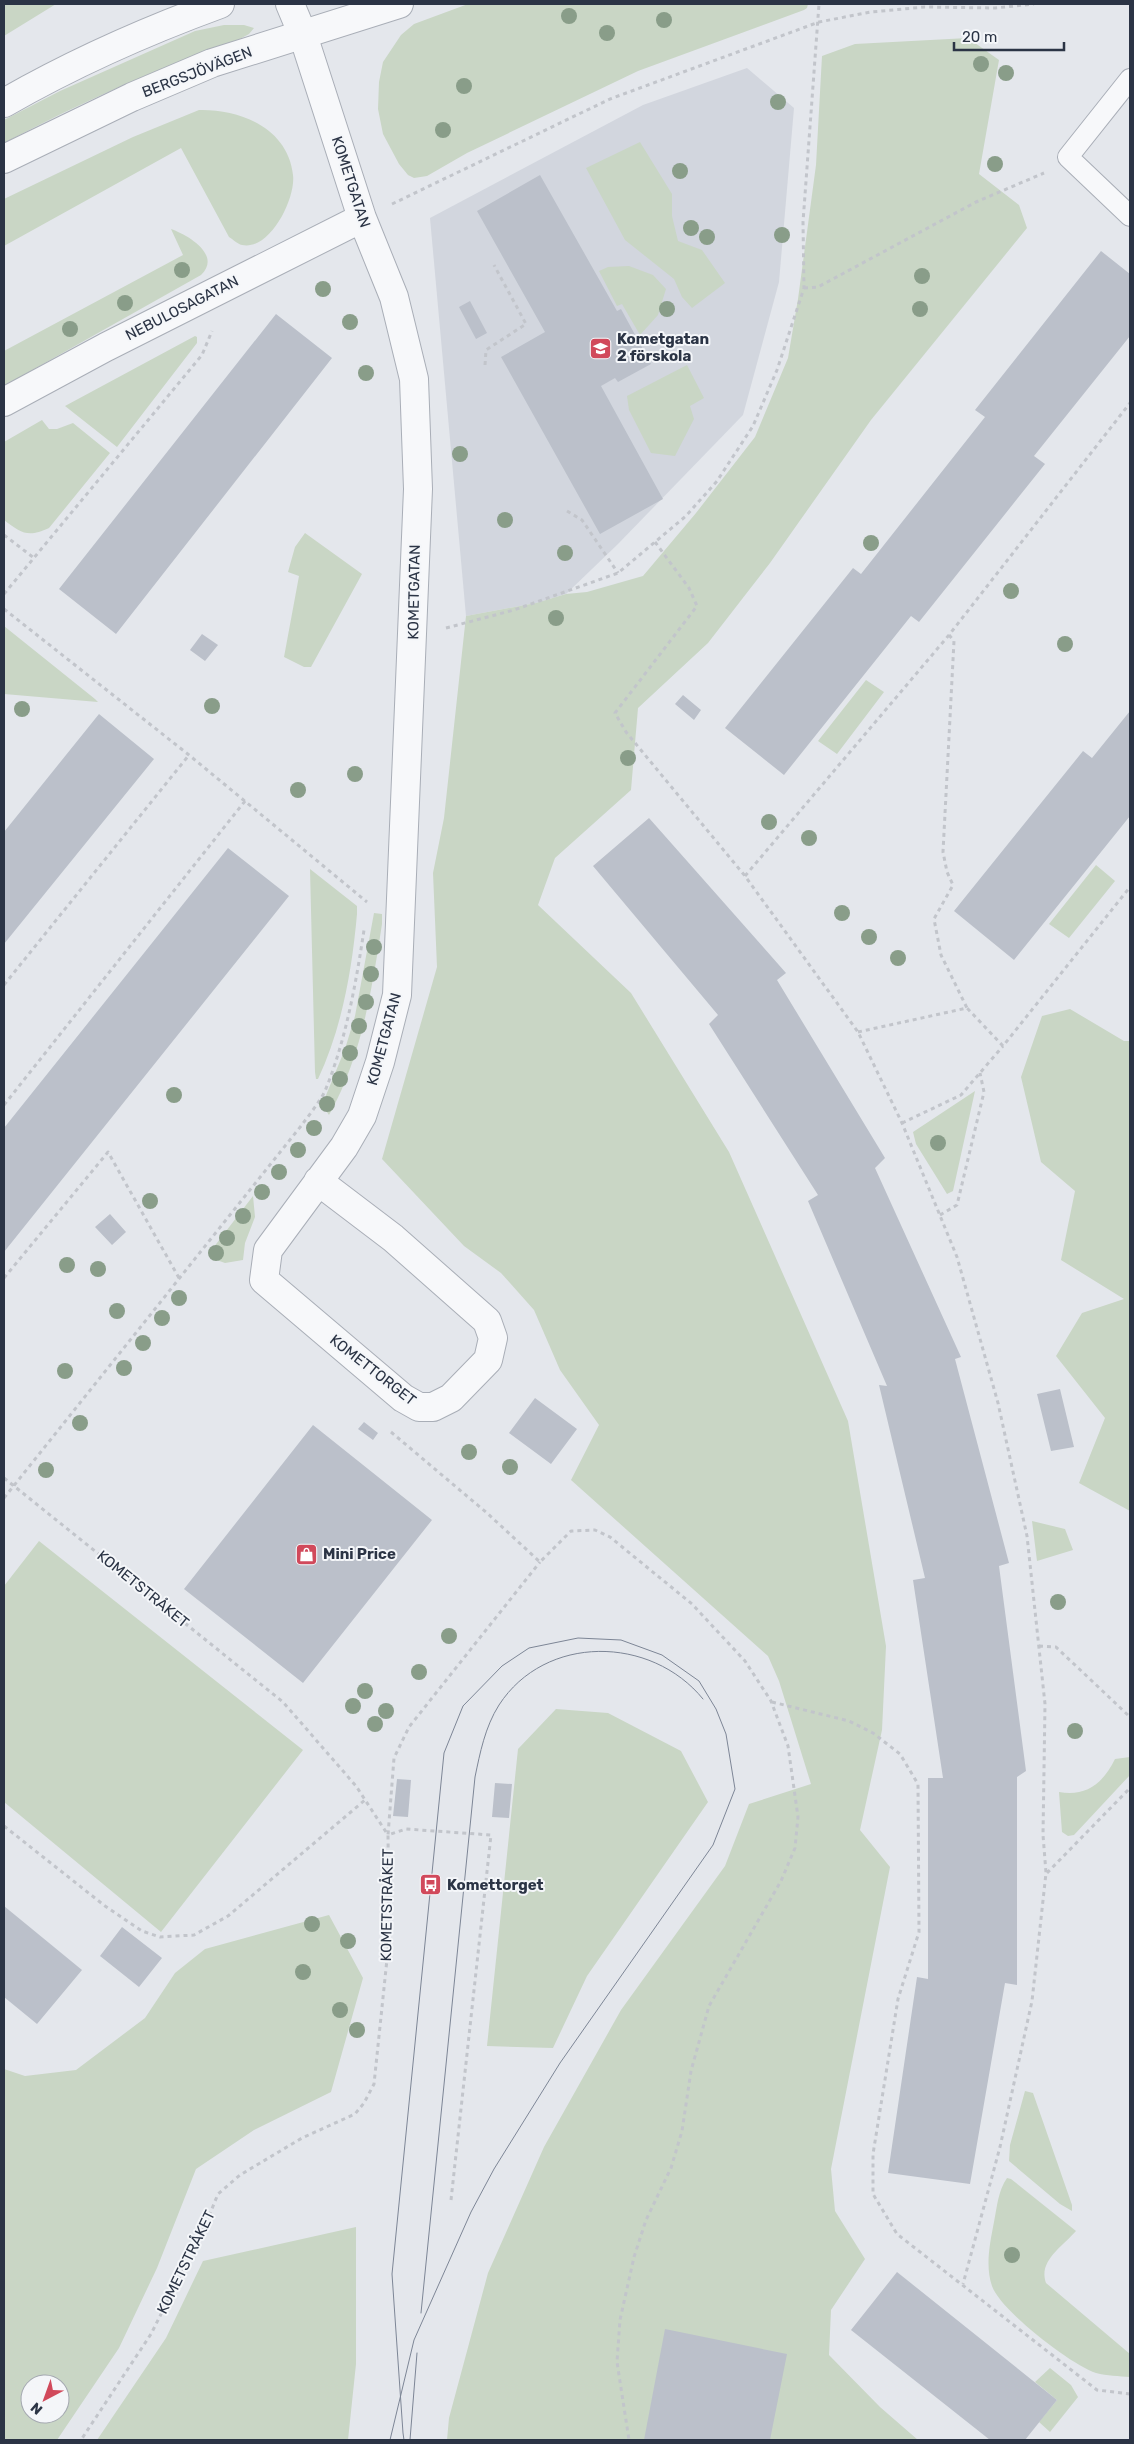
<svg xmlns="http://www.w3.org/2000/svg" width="1134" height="2444" font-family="Rubik,sans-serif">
  <rect width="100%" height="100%" fill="#e4e7ec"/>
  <path fill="#d2d6de" d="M747,68L794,108L779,282L743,415L618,544L566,594L536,603L466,616L430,218L643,105Z"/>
  <path fill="#c9d6c5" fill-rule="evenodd" d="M4,4H56L4,36Z
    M468,4H808L807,8L804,10L638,71L467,153L427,176L414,178L408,175L399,164L383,134L378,109L379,82L383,62L401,35L414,24Z
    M224,25H244L254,28L249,34L240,39C159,67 80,103 4,143V120L60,91L195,31Z
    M968,38L999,60L979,174L1019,205L1027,228L871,420L770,563L708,643L638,708L631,790L555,858L538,905L631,993L729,1152L848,1421L886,1646L882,1730L860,1830L890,1867L831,2169L835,2211L865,2259L831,2310L829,2355L880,2407L918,2440H447L449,2418L488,2273L544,2147L621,2010L725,1866L749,1804L811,1784L779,1681L768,1656L571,1480L599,1425L560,1370L534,1310L501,1273L464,1246L382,1159L437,967L433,873L444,818L466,616L536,603L566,594L587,592L643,576L696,513L755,437L788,358L798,299L816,165L822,56L855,44Z
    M199,110C240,109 288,128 293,175C296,198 270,251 242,245C237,244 233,239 229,237L181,148L4,246V199L133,137Z
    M640,142L672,194V216L678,241L702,250L725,283L692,308L682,297L674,279L625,240L586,168Z
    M171,229C188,235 222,255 201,275L4,386V351L183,255Z
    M629,266L653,275L666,289L658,315L640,335L622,304L617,306L599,271L608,267Z
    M195,336L197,337V343L117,447L65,406Z
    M687,365L704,398L690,406L694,419L675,456L651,453L629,410L627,396Z
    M42,420L49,429H57L73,423L110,453L49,528C28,538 21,533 4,520V442Z
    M305,533L362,574L311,667H304L284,657L299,576L288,572L295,547Z
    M4,626L95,699L98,702L4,694Z
    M866,680L884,692L837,754L818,741Z
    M1096,865L1115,881L1069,938L1049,924Z
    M310,869L357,906V914C352,970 342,1028 318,1079H316L315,1072Z
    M374,913L382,914V924C372,989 362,1056 329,1115L322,1105L345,1049L355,1016Z
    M1070,1009L1124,1041H1130V1511L1079,1483L1105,1418L1056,1356L1082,1313L1124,1299L1061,1260L1075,1191L1041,1162L1021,1077L1042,1016Z
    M975,1091L953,1191L947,1194L916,1144L913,1132Z
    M253,1196L255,1217L245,1243L243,1260L225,1263L211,1258L210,1252Z
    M1032,1521L1065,1529L1073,1550L1037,1561Z
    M39,1541L303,1750L161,1932L4,1802V1586Z
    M556,1709L608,1713L681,1751L708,1802L587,1976L553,2048L487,2046L518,1749Z
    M1130,1757V1775L1074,1835L1068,1836L1062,1832L1059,1792C1085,1797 1103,1784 1115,1759Z
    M329,1915L363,1978L331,2092L254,2130L196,2169L157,2268L119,2348L57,2440H4V2069L25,2076L76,2070L145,2018L175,1973L205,1949ZM30,2384H60V2414H30Z
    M1025,2091L1033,2093L1072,2205V2211L1060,2204L1009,2161L1010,2145Z
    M1007,2178L1011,2179L1076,2231C1062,2247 1038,2261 1046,2283L1130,2354V2377C1119,2376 1107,2376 1096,2373C1071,2365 1000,2310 992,2286C985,2266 990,2243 994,2222C997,2207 998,2191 1007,2178Z
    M356,2227V2364L348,2440H97L166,2338L203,2261Z
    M1050,2368L1071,2385L1078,2397L1050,2432L1039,2422L1057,2400L1035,2382Z"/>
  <path fill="#bbc0ca" d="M540,175L617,311L621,309L651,364L618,382L615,378L601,386L663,499L600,534L501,357L545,332L477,211Z
    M1101,251L1130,274V336L1034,456L1045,464L919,622L911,616L784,775L725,728L853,568L861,574L985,417L975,410Z
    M470,301L487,333L476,339L459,307Z
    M276,314L332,358L116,634L59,589Z
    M202,634L218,645L205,661L190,650Z
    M683,695L701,710L694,720L675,704Z
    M1130,711V816L1014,960L954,911L1083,751L1092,758Z
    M99,714L154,759L4,944V832Z
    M649,818L786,973L777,980L885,1158L875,1168L961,1357L955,1359L1009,1563L999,1566L1026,1771L1017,1777V1985L1005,1983L970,2184L888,2173L917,1977L928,1979V1778H943L913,1580L925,1578L879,1385L887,1386L808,1201L818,1195L709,1024L718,1015L593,866Z
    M228,848L289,896L4,1252V1128Z
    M110,1214L126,1232L112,1245L95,1227Z
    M1060,1389L1074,1447L1051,1451L1037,1394Z
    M535,1398L577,1429L551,1464L509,1433Z
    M364,1422L378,1433L373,1440L358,1429Z
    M313,1425L432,1520L303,1683L184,1589Z
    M397,1779L411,1780L408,1817L393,1816Z
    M495,1783L512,1784L509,1818L492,1817Z
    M4,1906L82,1970L37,2024L4,1997Z
    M122,1927L162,1958L139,1987L100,1956Z
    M897,2272L1057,2400L1025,2440H990L851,2330Z
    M665,2329L787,2354L770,2440H644Z"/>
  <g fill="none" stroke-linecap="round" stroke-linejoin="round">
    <defs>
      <path id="service" d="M1130,79L1068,157L1130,216"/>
      <path id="minor" d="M290,4L303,35L362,218L394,297L414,379L418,489L397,995L380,1062L362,1116L344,1147L268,1250L264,1280L403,1398L419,1407H433L451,1398L488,1360L493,1338L487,1321L393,1238L318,1181
        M4,402L106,347L362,218"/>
      <path id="tertiary" d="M4,103C72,64 146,31 220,4
        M4,159L132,97L212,63L399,4"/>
    </defs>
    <use href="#service" stroke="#a9aeb7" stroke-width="22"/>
    <use href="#minor" stroke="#a9aeb7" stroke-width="30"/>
    <use href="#tertiary" stroke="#a9aeb7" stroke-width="30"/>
    <path stroke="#c2c5cb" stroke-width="3" stroke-dasharray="4 4" stroke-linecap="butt" d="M392,204L610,99L819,22L871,12L925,7L995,8L1034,4
      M804,288L818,287L976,202L1044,173
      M485,365L486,350L526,324L494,265
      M567,511L582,520L618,573
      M4,535L34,558
      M655,542L689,588L697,606L615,713L626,732L745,876L858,1032L902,1123L957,1257L998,1403L1027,1536L1045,1704L1043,1835L1046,1873L1032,2001L1000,2147L963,2284
      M4,594L202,355L212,331
      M4,609L189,755L367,902
      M446,628L514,610L618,573L686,516L717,481L753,426L777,370L804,288L803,222L819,4
      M949,635L954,641L943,852L947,872L953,885L934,919L941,955L967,1008
      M745,876L949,635L1130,403
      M4,985L189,755
      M858,1032L967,1008L1003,1046L1130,887
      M4,1105L245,801
      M902,1123L961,1095L1003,1046
      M940,1215L957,1205L984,1092L980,1073
      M4,1278L108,1152L179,1278
      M391,1432L487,1513L540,1562L571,1531L595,1530L610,1537L692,1604L745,1661L771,1701L788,1746L798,1817L795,1848L781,1881L709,2006L691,2071L682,2131L671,2168L646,2220L634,2257L620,2320L617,2362L629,2440
      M4,1478L283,1702L356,1786L388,1835L389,1940L374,2084L364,2103L355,2114L302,2138L240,2175L218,2194L202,2233L151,2334L81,2440
      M4,1498L301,1126C309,1115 319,1103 325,1091C346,1040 356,983 364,930
      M1039,1646L1056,1647L1130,1717
      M772,1702L849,1721L873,1733L900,1754L918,1784L919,1932L898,1999L873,2154V2194L897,2234L1097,2390L1130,2394
      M4,1826L105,1906L142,1931L160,1937L194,1935L228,1916L365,1800
      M1047,1873L1130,1788
      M451,2200L491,1835L406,1829L388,1835L394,1758L409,1727L540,1562"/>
    <use href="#service" stroke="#f7f8fa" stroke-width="20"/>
    <use href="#minor" stroke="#f7f8fa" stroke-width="28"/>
    <use href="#tertiary" stroke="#f7f8fa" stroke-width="28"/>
    <path stroke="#7d8696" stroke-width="1" d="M421,2313L475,1777C480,1753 485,1727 499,1705C545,1634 651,1635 703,1699
      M390,2440L414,2340L471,2212L494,2169L560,2063L713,1845L735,1789L726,1734L716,1709L699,1681L662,1655L621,1640L578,1638L529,1648L502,1666L463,1706L444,1753L392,2274L403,2433L404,2440
      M410,2440L417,2353"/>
  </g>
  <g fill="#899d89">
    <circle cx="569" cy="16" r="8"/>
    <circle cx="664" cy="20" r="8"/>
    <circle cx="607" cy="33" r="8"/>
    <circle cx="981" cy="64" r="8"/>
    <circle cx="1006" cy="73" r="8"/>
    <circle cx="464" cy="86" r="8"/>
    <circle cx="778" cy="102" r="8"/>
    <circle cx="443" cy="130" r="8"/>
    <circle cx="995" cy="164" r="8"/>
    <circle cx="680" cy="171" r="8"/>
    <circle cx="691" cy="228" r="8"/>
    <circle cx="782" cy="235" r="8"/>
    <circle cx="707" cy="237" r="8"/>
    <circle cx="182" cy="270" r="8"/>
    <circle cx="922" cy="276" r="8"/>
    <circle cx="323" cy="289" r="8"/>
    <circle cx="125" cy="303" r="8"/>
    <circle cx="667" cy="309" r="8"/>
    <circle cx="920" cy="309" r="8"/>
    <circle cx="350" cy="322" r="8"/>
    <circle cx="70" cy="329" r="8"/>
    <circle cx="366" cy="373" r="8"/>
    <circle cx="460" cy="454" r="8"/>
    <circle cx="505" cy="520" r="8"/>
    <circle cx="871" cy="543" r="8"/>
    <circle cx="565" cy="553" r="8"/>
    <circle cx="1011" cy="591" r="8"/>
    <circle cx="556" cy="618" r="8"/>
    <circle cx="1065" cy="644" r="8"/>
    <circle cx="212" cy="706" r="8"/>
    <circle cx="22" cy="709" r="8"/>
    <circle cx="628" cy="758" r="8"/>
    <circle cx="355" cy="774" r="8"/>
    <circle cx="298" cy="790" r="8"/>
    <circle cx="769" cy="822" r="8"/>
    <circle cx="809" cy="838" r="8"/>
    <circle cx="842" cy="913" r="8"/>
    <circle cx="869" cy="937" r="8"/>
    <circle cx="374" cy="947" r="8"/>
    <circle cx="898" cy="958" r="8"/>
    <circle cx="371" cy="974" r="8"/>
    <circle cx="366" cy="1002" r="8"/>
    <circle cx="359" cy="1026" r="8"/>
    <circle cx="350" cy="1053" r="8"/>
    <circle cx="340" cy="1079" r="8"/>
    <circle cx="174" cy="1095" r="8"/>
    <circle cx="327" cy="1104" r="8"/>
    <circle cx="314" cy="1128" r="8"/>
    <circle cx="938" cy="1143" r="8"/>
    <circle cx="298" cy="1150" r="8"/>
    <circle cx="279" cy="1172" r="8"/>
    <circle cx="262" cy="1192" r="8"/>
    <circle cx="150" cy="1201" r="8"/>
    <circle cx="243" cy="1216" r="8"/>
    <circle cx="227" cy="1238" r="8"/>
    <circle cx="216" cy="1253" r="8"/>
    <circle cx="67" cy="1265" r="8"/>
    <circle cx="98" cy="1269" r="8"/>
    <circle cx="179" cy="1298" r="8"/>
    <circle cx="117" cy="1311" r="8"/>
    <circle cx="162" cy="1318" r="8"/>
    <circle cx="143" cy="1343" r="8"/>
    <circle cx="124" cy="1368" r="8"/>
    <circle cx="65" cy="1371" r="8"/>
    <circle cx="80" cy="1423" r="8"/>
    <circle cx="469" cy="1452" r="8"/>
    <circle cx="510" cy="1467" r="8"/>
    <circle cx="46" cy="1470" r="8"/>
    <circle cx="1058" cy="1602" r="8"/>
    <circle cx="449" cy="1636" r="8"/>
    <circle cx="419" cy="1672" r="8"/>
    <circle cx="365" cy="1691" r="8"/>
    <circle cx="353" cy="1706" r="8"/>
    <circle cx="386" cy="1711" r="8"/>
    <circle cx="375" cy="1724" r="8"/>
    <circle cx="1075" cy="1731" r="8"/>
    <circle cx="312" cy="1924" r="8"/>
    <circle cx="348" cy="1941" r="8"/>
    <circle cx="303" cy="1972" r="8"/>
    <circle cx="340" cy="2010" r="8"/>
    <circle cx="357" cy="2030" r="8"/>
    <circle cx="1012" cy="2255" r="8"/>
  </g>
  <defs>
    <symbol id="school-square" viewBox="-11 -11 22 22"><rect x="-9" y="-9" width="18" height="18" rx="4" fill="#d1495b" stroke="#f4f6f9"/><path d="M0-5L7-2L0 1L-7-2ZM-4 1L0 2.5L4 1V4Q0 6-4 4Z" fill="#fff"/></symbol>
    <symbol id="shop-square" viewBox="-11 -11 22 22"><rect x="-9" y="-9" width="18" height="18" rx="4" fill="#d1495b" stroke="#f4f6f9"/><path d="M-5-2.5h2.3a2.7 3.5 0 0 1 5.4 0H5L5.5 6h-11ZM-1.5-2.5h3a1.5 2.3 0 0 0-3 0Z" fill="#fff"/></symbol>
    <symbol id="bus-square" viewBox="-11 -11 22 22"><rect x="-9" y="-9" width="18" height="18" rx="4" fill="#d1495b" stroke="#f4f6f9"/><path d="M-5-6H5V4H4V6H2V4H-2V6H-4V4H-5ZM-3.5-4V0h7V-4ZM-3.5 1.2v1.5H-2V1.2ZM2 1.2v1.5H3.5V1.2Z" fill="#fff"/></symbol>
  </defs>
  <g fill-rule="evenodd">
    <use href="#school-square" x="588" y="336" width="25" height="25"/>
    <use href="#shop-square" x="294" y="1542" width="25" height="25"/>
    <use href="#bus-square" x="418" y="1872" width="25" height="25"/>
  </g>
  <g text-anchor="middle" stroke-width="4" stroke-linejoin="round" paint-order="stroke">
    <g font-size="15" fill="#2b3445" stroke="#f4f6f9">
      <text transform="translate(197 72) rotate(-21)" y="5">BERGSJÖVÄGEN</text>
      <text transform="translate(351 182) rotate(72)" y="5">KOMETGATAN</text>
      <text transform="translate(182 308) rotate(-27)" y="5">NEBULOSAGATAN</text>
      <text transform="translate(414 592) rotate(-89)" y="5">KOMETGATAN</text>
      <text transform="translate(384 1039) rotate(-75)" y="5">KOMETGATAN</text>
      <text transform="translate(373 1370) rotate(38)" y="5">KOMETTORGET</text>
      <text transform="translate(143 1589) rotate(39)" y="5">KOMETSTRÅKET</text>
      <text transform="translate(387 1905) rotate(-89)" y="5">KOMETSTRÅKET</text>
      <text transform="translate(186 2262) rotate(-64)" y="5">KOMETSTRÅKET</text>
    </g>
    <g font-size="15" font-weight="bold" fill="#2b3445" stroke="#f4f6f9" text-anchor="start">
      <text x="617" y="344">Kometgatan<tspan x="617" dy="17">2 förskola</tspan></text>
      <text x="323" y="1559">Mini Price</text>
      <text x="447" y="1890">Komettorget</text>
    </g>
  </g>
  <rect width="1134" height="2444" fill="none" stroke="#2b3445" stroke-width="10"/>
  <g transform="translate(45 2399) rotate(221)"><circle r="24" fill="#f4f6f9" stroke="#a4a8b1"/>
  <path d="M0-4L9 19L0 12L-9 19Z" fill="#d1495b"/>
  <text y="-8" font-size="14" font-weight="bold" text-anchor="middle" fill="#2b3445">N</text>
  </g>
  <path d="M954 42v8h110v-8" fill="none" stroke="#2b3445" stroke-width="2.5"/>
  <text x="962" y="42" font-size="15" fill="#2b3445" stroke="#f4f6f9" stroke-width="4" paint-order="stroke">20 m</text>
</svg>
